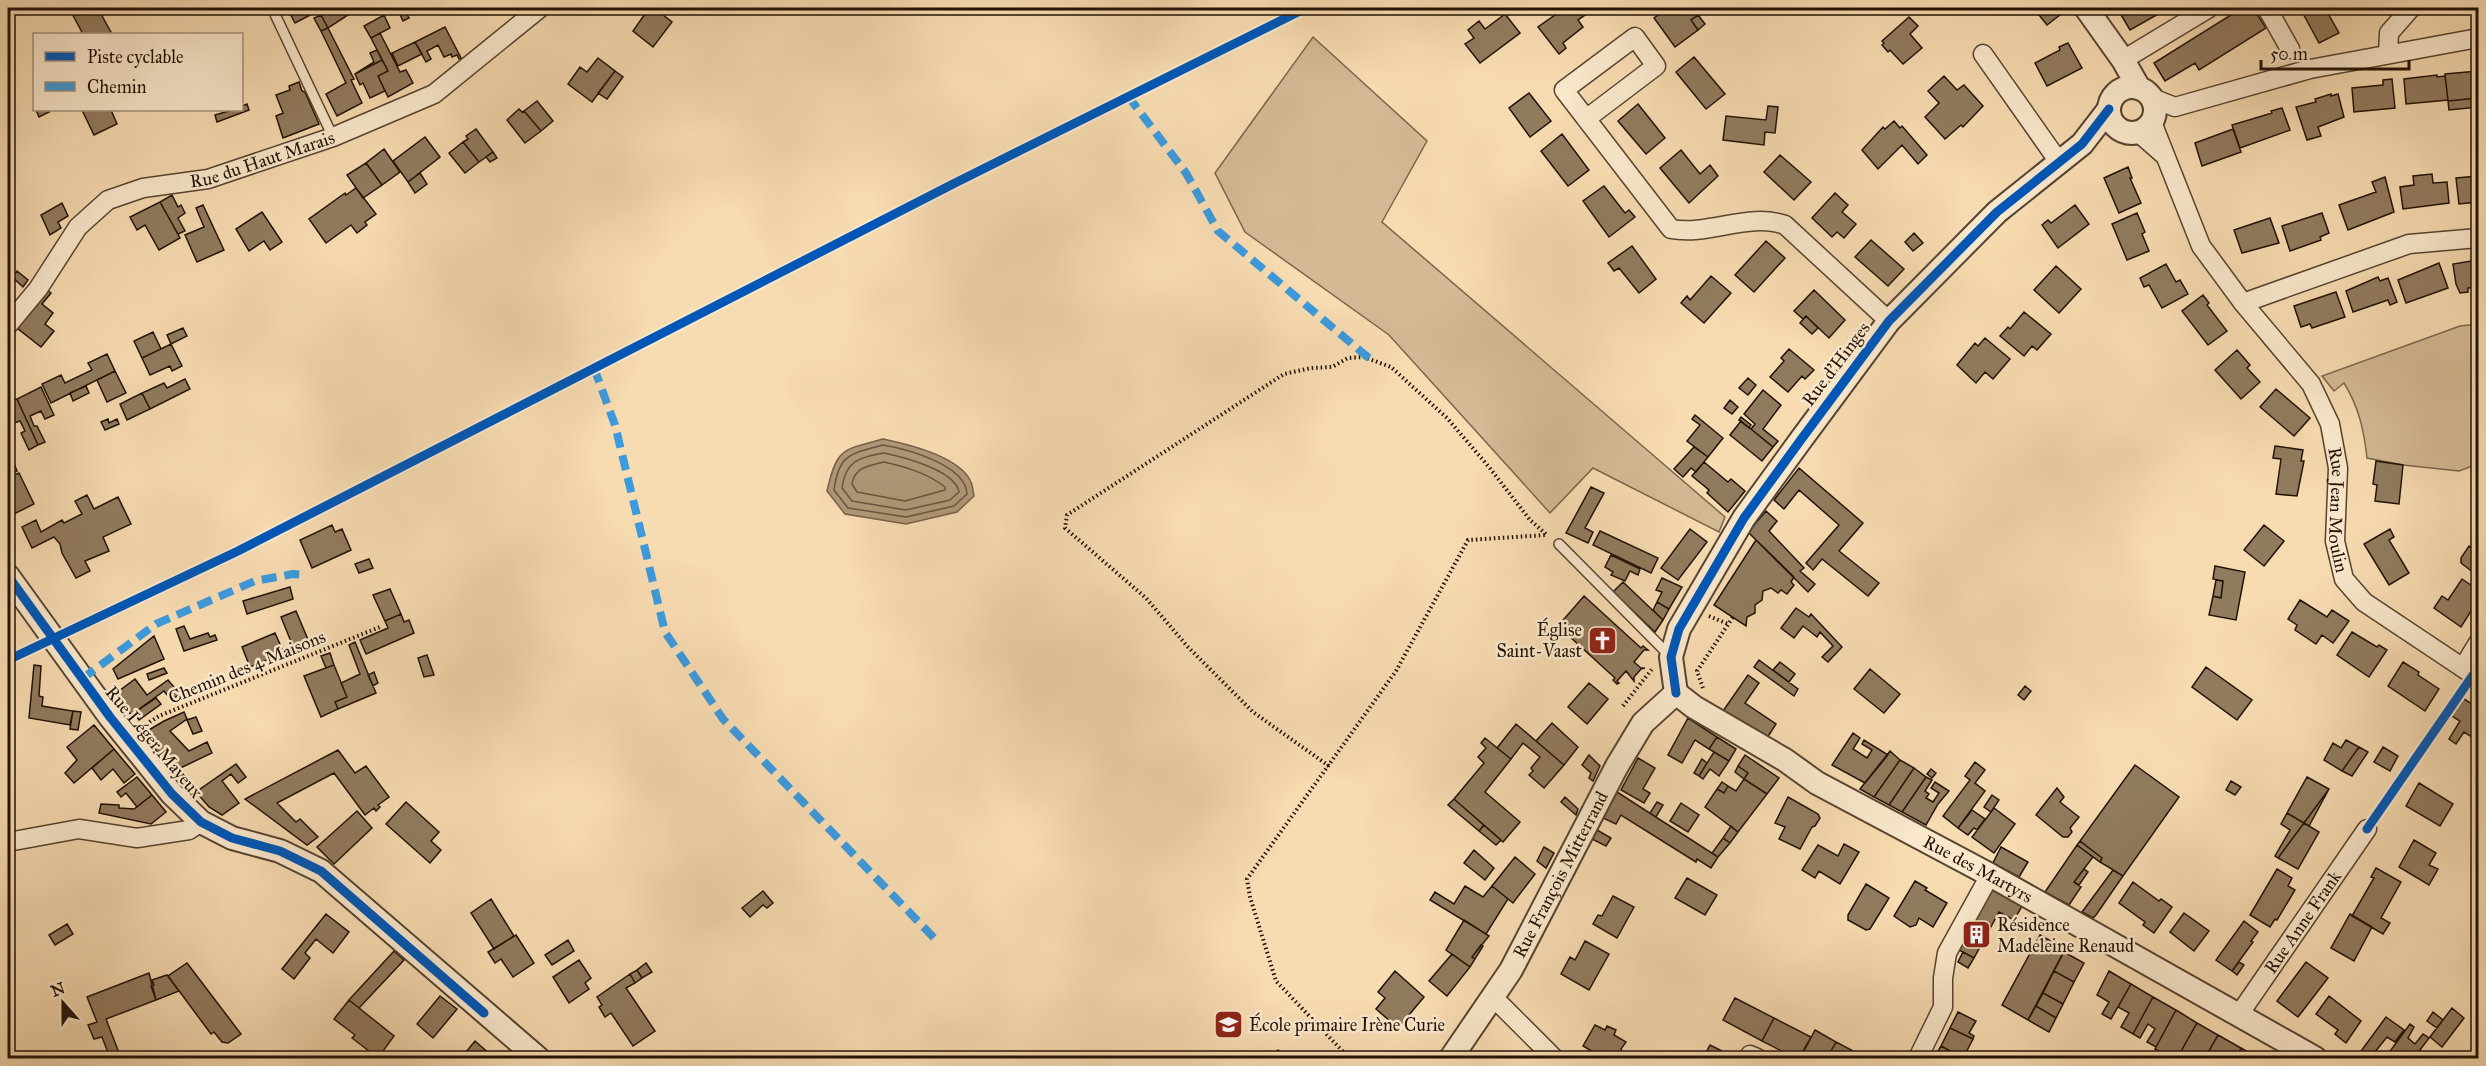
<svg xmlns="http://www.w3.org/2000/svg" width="2486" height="1066" font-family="'IM FELL Great Primer',serif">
  <rect width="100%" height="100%" fill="#f7dbb1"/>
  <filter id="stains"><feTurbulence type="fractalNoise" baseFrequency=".00333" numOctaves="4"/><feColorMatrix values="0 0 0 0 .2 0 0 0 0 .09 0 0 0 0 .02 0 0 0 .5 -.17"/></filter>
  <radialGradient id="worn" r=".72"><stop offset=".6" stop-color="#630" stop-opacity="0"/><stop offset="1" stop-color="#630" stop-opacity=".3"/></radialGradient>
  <path fill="#d3b994" stroke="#7a664c" stroke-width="1.5" d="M1313,37L1427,141L1382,222L1725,517L1719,532L1593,468L1550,513L1389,335L1245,232L1215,173Z
    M2478,324V464L2459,471L2403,465L2367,458C2364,431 2359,407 2344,383L2334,391L2322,376L2460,326Z"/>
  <path fill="#af9777" stroke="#776249" stroke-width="1.5" d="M883,439C907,444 960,457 971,482C973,486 973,492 974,496L957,512L906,524L845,514L827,491C837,447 843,450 883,439Z"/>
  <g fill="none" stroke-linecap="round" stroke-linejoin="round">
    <path stroke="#68543e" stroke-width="1.5" d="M883,445C907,449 966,465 967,494L954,506L906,517L848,508L834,490C839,453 851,454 883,445Z
      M884,453C903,457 955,470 959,492L950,500L906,510L852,501L842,488C846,460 859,458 884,453Z
      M884,462C906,467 927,473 945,487V490L905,501L857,492L852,484C855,467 868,466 884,462Z"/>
  </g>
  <path fill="#917b5e" stroke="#221205" stroke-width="1.5" d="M69,8H104L106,11L101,14L112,34H83Z
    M287,8H313L316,12L295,23Z
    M344,8L348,15L328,28L321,15L328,11L330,15Z
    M397,8H404L409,18L403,21Z
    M649,8H654L672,22L653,47L633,31Z
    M1565,8H1579L1585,15L1578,20L1583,27L1563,43L1566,48L1559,54L1538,27Z
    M1668,8H1692L1698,15L1691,20L1698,30L1675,47L1654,18Z
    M2038,8H2062L2065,11L2047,25L2035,10Z
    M2117,8H2169L2130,30Z
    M2242,8H2253L2266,28L2199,70L2195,63L2165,81L2154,63Z
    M2300,8H2325L2339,33L2319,43Z
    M1505,14L1520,33L1480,63L1465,44L1474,38L1468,30L1479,21L1485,29Z
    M321,15L328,28L321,31L314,18Z
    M384,15L390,28L371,38L364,26Z
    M1698,15L1705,24L1698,30L1691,20Z
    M1909,17L1918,26L1910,34L1922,48L1903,64L1890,50L1888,52L1882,45L1884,43L1882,41Z
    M445,27L461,58L459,59L457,55L452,57L451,54L444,57L438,45L427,51L431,59L426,62L415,42Z
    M328,28L354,79L351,80L362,103L337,116L326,94L346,83L321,31Z
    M380,33L400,72L406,70L413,83L388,97L378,76L388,71L371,38Z
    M415,42L422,54L398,66L392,53Z
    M2068,43L2082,68L2047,86L2035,63L2060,50L2059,47Z
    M377,50L382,60L355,74L374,62L370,53Z
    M1694,57L1725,94L1706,109L1676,72Z
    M598,58L615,71L592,102L568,84L580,67L587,72Z
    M382,60L388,71L378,76L385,91L370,98L363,83L360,85L355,74Z
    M615,71L623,77L607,99L598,93Z
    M2478,71V98L2448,101L2445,74Z
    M2437,75V77L2445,76L2448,100L2406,104L2404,79Z
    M1944,76L1957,90L1964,85L1983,106L1963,127L1961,125L1945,139L1925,117L1939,103L1928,91Z
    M2392,79L2395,108L2354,112L2352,88L2383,85V80Z
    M299,82L302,91L305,92L319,124L283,138L276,116L283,113L276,95L290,90L289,86Z
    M1529,93L1551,121L1530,137L1509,108Z
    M2331,94V96L2338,94L2344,117L2318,127L2321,136L2307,140L2296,107L2316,102L2315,99Z
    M2478,98V107L2449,110L2448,101Z
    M537,101L553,121L541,131L524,111Z
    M247,104L249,110L217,122L215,115L232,110H242V106Z
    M1638,104L1665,138L1646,154L1618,121Z
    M1768,106L1778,107L1775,133L1765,132L1764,145L1723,140L1726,116L1766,120Z
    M2282,108L2290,130L2240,148L2232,125L2272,113L2271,111Z
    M519,109L522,112L524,111L541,131L525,143L507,120Z
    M36,110H47L49,112L39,117Z
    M82,110H111L117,124L94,135Z
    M1894,121L1900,128L1902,126L1927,155L1918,164L1902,145L1878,169L1862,150L1883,127L1885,129Z
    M476,129L493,152L479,162L463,142L468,139L466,136Z
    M2233,129L2241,152L2202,166L2195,143Z
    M1562,134L1589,170L1568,186L1541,151Z
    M425,137L440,157L408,182L393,161Z
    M463,142L479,162L465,173L449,153Z
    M384,149L400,172L382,185L366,163Z
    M1681,150L1700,174L1710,165L1718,176L1689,203L1660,168Z
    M493,152L497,158L490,162L486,157Z
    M1780,155L1811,182L1794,200L1764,172Z
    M366,163L382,185L363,198L347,175Z
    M2128,167L2132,178H2130L2141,203L2119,213L2104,178Z
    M420,173L427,184L415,193L408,182Z
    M2432,174L2433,183L2447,182L2449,203L2403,209L2400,187L2414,185L2413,176Z
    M2478,176V202L2459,204L2456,178Z
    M2385,177L2394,212L2348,230L2339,205L2376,192L2372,182Z
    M1604,186L1625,213L1629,210L1635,217L1609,237L1583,201Z
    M356,188L376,214L365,222L367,225L357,233L351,225L326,243L309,219L345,193L346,195Z
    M1835,193L1848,205L1842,212L1856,224L1844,238L1837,232L1832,237L1812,218Z
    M172,195L178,207L181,205L185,213L178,218L185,231L178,234L160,202Z
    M160,202L180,238L159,250L145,225L137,230L130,217Z
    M62,203L68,216L58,222L61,228L50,235L41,215Z
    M203,205L224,250L197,262L185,235L204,227L196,208Z
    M2075,205L2089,224L2058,248L2042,225L2048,220L2051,223Z
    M262,212L282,242L270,250L264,241L249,251L236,229Z
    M2137,213L2145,232L2142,234L2149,251L2127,260L2112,224Z
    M2322,213L2329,233L2320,237L2321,240L2290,251L2282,226Z
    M2270,218L2279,243L2242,253L2234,230Z
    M1914,233L1923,243L1913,251L1905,242Z
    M1871,240L1904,269L1888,286L1855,257Z
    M1766,241L1785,258L1754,292L1735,275Z
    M1632,246L1656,279L1639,293L1619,268L1614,271L1608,263Z
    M2478,260V287L2468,288V292L2460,293L2456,284L2453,264Z
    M2439,263L2448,288L2406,303L2398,280Z
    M2166,264L2176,282L2180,280L2188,294L2162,308L2149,285L2144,287L2140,278Z
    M2056,266L2081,289L2059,313L2034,290Z
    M17,271L28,280L23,287L12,277Z
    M1711,276L1731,293L1704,323L1681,303L1687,296L1690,300Z
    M2378,277L2380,281L2388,278L2397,302L2390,305L2388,300L2353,312L2346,291Z
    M45,288L51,293L42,304L53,313L45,324L54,331L41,347L17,328Z
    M1814,290L1845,320L1829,338L1806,316L1803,319L1794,311Z
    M2336,292L2345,317L2312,328L2310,324L2301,327L2294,306Z
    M2203,295L2209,303L2207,305L2227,331L2208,345L2182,311Z
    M2024,312L2051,334L2037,350L2032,346L2024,356L2000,336L2008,327L2010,329Z
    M1806,316L1818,328L1812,334L1800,323Z
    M183,328L187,336L171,344L167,335Z
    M153,332L161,349L142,358L134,341Z
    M1985,338L2010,359L1993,379L1985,372L1976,383L1957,365L1975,343L1978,346Z
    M171,344L182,366L172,371L170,366L150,375L142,358Z
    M1789,349L1814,370L1805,379L1802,376L1788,392L1770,377L1784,361L1781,358Z
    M2237,350L2250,365L2247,368L2260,382L2241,399L2215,370Z
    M107,354L115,371L51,403L42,384L61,375L65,383L92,370L88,363Z
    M115,371L126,393L107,402L97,380Z
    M1748,378L1756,385L1748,395L1739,388Z
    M185,379L190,389L150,409L142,393L164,383L167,388Z
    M86,386L89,393L73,401L70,393Z
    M41,387L54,415L45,419L41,411L30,416L34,426H37L45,442L38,445L17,399Z
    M2276,389L2310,418L2294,436L2260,407Z
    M1763,390L1781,405L1763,429L1778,441L1773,447L1751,429L1755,424L1744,414Z
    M142,393L150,409L127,420L120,404Z
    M17,399L38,445L29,450L21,433L25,431L20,421L8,425V403Z
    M1730,400L1738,407L1732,414L1724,408Z
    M1695,415L1723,438L1708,457L1687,441L1700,425L1692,419Z
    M1741,417L1751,425L1749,428L1739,420Z
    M108,419L109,423L117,419L119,424L105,430L101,422Z
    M1741,421L1773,447L1762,461L1730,435Z
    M2275,446L2303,450L2301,461H2304L2297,496L2276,494L2281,459L2273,458Z
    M8,447L17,471L8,475Z
    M1694,447L1708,457L1696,472L1691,468L1683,477L1674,469Z
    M2376,461L2403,465L2399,504L2375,501L2377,485L2373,484Z
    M1704,462L1728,482L1731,479L1745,491L1728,512L1707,493L1709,490L1692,476Z
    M1799,468L1863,523L1839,551L1879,583L1868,596L1822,559L1813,570L1806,563L1839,525L1799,490L1784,509L1774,500Z
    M19,473L34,504L10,516L8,510V478Z
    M1591,487L1604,493L1585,528L1593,532L1588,543L1566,533Z
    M87,495L94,509L118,497L131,524L103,537L109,551L85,561L90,571L76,578L62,553L60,544L54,537L32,548L22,527L36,520L41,532L62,520L64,523L82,514L75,501Z
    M1766,511L1777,521L1769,531L1804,568L1800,571L1815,584L1808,592L1748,532Z
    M332,525L335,532L342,529L351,550L312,568L300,540Z
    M2264,525L2284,541L2264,566L2244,550Z
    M1690,529L1707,542L1678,580L1661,568Z
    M2390,529L2394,537L2389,540L2409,573L2389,585L2364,544Z
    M1600,531L1658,558L1651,573L1593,545Z
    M1756,540L1794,577L1791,582L1794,585L1787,594L1781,590L1778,593L1771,588L1763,591L1762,600L1755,605V613L1747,617L1746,626L1714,605Z
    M2469,546L2477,552L2478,550V576L2461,563V558Z
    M1611,555L1640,569L1638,575L1630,571L1625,581L1611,575L1613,572L1605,567Z
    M369,559L373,568L359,573L355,564Z
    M2215,566L2245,572L2236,620L2209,615L2213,596L2221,598L2223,581L2213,579Z
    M1662,578L1682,587L1669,609L1657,602L1662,592L1656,590Z
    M2462,579L2478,590V600L2461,627L2434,608L2442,596L2448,600Z
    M2216,580L2223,581L2221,598L2213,596Z
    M1623,582L1663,620L1655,632L1613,592Z
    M290,587L293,599L247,614L243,601Z
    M390,589L401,614L385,621L373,595Z
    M1584,596L1641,648L1643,646L1648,650H1644L1634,662L1641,668H1645L1641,669L1634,677V681L1626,671L1617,681L1619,683L1617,684L1613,680L1615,678L1558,626Z
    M2300,600L2327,617L2332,610L2349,621L2333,643L2322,635L2316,644L2295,630L2297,625L2288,619Z
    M1657,602L1669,609L1663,620L1653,610Z
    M1796,608L1809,617L1811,614L1842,647L1828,662L1822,657L1833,646L1820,632L1817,637L1803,626L1794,638L1781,628Z
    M296,611L309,642L294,649L281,617Z
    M401,614L404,622L409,620L414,633L366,654L360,640L388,628L385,621Z
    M184,626L190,639L208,633L210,637L215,635L217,640L184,651L176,629Z
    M2352,632L2377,647L2379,645L2387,650L2369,677L2337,655Z
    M275,633L284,653L250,667L242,647Z
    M154,636L164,659L118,679L113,669Z
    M355,642L376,693L338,709L335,702L347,697L341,683L360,674L349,645Z
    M330,653L334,665L326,668L321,656Z
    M427,655L434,675L424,677L418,658Z
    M1759,660L1798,689L1794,696L1754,667Z
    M1780,662L1795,674L1789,682L1773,670Z
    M2403,662L2419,672L2418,675L2439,689L2425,711L2388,686Z
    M34,665L41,666L39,696L43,697L42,706L73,711L70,725L29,718Z
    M334,665L347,697L335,702L338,709L321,717L304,676Z
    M2206,667L2252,700L2237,720L2192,687Z
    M164,668L167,673L149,680L147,674Z
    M1870,669L1900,694L1884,713L1854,689Z
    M374,672L378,683L373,686L368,675Z
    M1748,675L1759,683L1745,703L1776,724L1767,738L1723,711Z
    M135,679L147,695L168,680L180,694L171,700L164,691L131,715L115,694Z
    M1589,683L1608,699L1587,724L1568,707Z
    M2025,686L2031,691L2024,700L2018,695Z
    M2461,697L2478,708V741L2464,732L2456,744L2449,739L2460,721L2450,715Z
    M156,698L161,704L139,720L134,713Z
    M73,711L81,712L78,730L70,729Z
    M184,712L187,719L170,731L189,751L207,742L212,753L174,771L142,734L164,721Z
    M196,717L202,731L193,734L187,720Z
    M1688,718L1717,737L1709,749L1695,740L1682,763L1668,755Z
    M1552,723L1578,747L1564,765L1536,741Z
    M1516,724L1564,765L1544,788L1529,775L1533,771L1531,768L1540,757L1523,743L1511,759L1497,748Z
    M94,725L114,749L74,783L65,773L77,760L67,747Z
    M1853,733L1860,738L1853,749L1867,758L1872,750L1862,744L1864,740L1888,755L1865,783L1832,765Z
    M1717,737L1736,749L1729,761L1709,749Z
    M1485,738L1511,759L1485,792L1520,822L1503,842L1454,799L1484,763L1478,757L1486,748L1481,743Z
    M2346,740L2359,747L2342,771L2324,760L2333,743L2341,748Z
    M2359,747L2368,752L2352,776L2342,771Z
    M2383,747L2398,756L2390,771L2374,762Z
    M114,749L135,774L124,783L113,769L101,780L92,768Z
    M338,750L355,773L366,766L389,797L378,805L380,807L376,811L374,808L365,815L334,773L277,803L296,822L300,819L318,837L307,845L245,799Z
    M1890,751L1900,760L1874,797L1860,789Z
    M1714,752L1729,761L1719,776L1710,769L1703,779L1699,776Z
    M1589,755L1600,766L1593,781L1589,778L1591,773L1582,765Z
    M1745,755L1779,778L1767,794L1744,779L1748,773L1738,766Z
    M1638,758L1655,768L1643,789L1650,793L1644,803L1621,790Z
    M1702,759L1707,763L1699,776L1694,773Z
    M1900,760L1914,768L1889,805L1874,797Z
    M1975,762L1985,770L1975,783L1985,791L1958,828L1943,816L1970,780L1965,776Z
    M236,764L246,777L238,783L231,774L222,781L239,803L222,815L209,807L196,792Z
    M2135,765L2179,797L2123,876L2100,862L2102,858L2080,841Z
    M1738,766L1748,773L1744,779L1735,772Z
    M1914,768L1926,777L1902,812L1889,805Z
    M1931,769L1936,773L1932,778L1927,774Z
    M137,777L152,795L137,807L126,793L121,797L117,792Z
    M1926,777L1932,780L1925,791L1929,794L1926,798L1933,802L1939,793L1931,788L1935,782L1949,791L1938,804L1926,825L1902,812Z
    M2307,777L2329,789L2304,823L2287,813Z
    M1744,779L1767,794L1738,832L1705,807L1717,789L1724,793L1728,786L1736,791Z
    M2231,781L2241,787L2235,795L2226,790Z
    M1722,782L1728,786L1724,793L1717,789Z
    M2419,783L2453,804L2440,826L2406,806Z
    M2057,788L2064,797L2060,802L2079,817L2070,828L2072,832L2068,837H2063L2036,815Z
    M2329,789L2309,826L2304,823Z
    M1617,792L1718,857L1711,868L1697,859L1696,862L1621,815L1616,824L1603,818Z
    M152,795L166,812L151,824L99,813L101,804L119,805V808L134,809Z
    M1992,795L1999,800L1991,812L1984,807Z
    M1565,797L1578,809L1576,815L1561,802Z
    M1788,797L1818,814L1820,818L1815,826L1812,827L1800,849L1779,839L1785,827L1775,823Z
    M1454,799L1484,825L1479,831L1448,805Z
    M406,802L439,832L431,841L441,850L430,863L386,824Z
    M1657,802L1663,805L1656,817L1650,813Z
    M1681,803L1699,815L1688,832L1670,821Z
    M1994,808L2015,824L1994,853L1972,837Z
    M1972,810L1985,819L1977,830L1974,828L1968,835L1958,828Z
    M357,811L372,828L334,864L317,847Z
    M2287,813L2304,823L2278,858L2275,856L2290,830L2281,824Z
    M2304,823L2319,832L2298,869L2278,858Z
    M1484,825L1501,840L1496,845L1479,831Z
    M1731,826L1738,832L1730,843L1723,838Z
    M1597,830L1611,838L1606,846L1592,839Z
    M1723,838L1730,843L1718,857L1712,853Z
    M2414,840L2436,853L2429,865L2438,869L2429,885L2399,867Z
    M2080,841L2102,858L2100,862L2077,845Z
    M1844,844L1859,852L1840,884L1819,871L1815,878L1802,870L1818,845L1838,856Z
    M2077,845L2093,857L2074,882L2081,887L2069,905L2045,892Z
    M1544,847L1554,853L1546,868L1537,861Z
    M2001,847L2028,862L2019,877L1993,863Z
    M1474,850L1494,868L1485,880L1464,863Z
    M1515,857L1535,874L1513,903L1492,886Z
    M2376,868L2401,882L2381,918L2390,923L2383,934L2352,916L2374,878L2371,877Z
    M2084,869L2088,872L2079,885L2074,882Z
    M2277,869L2292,878L2288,886L2295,890L2277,920L2275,919L2270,927L2250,915Z
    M2113,870L2123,876L2096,915L2093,918L2082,912Z
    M1687,878L1717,895L1705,915L1675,898Z
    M1915,881L1927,888L1925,890L1947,903L1933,927L1919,918L1916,925L1910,927L1894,916Z
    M2133,882L2159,901L2161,899L2172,907L2154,933L2143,925L2145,922L2119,903Z
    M1866,884L1889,898L1870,929L1866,930L1848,920V915Z
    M1465,886L1483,897L1492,886L1508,899L1486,934L1430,900L1435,892L1454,904Z
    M1992,889L2022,906L2014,920L1999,912L1974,958L1957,949Z
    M763,891L773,903L767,908L763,905L750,917L742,908Z
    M1613,896L1634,907L1617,938L1593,924L1598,915L1602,916Z
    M491,899L514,936L494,949L471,913Z
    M2184,913L2209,931L2194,951L2170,932Z
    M326,914L349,932L333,953L316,939L305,953L310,958L294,979L282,969Z
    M2350,914L2372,927L2354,961L2331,948Z
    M1464,920L1489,936L1472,957L1475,959L1470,967L1446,950Z
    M2244,921L2258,932L2251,941L2253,942L2232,971L2216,960Z
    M67,924L73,934L55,945L49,935Z
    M516,935L534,963L513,977L501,959L495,963L488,952Z
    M2040,935L2065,949L2028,1020L2002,1005Z
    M568,940L574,951L552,965L545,955Z
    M1585,941L1609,954L1589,990L1561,974L1570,957L1575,960Z
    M1481,945L1483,946L1475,959L1472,957Z
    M394,951L404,960L359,1008L349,1000Z
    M1963,952L1974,958L1968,968L1958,962Z
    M2064,952L2084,963L2074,982L2054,971Z
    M1452,954L1470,967L1447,996L1429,981Z
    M579,960L591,978L585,983L589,989L569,1003L553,977Z
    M2239,962L2244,965L2237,975L2232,971Z
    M2306,962L2328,978L2298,1017L2277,1001Z
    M187,963L241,1034L228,1043L222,1042L214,1032L211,1034L168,976Z
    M646,963L652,972L642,978L637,970Z
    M637,970L642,978L635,983L630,974Z
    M1395,971L1424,997L1398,1028L1376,1009L1385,998L1378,992Z
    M2054,971L2074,982L2063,1004L2043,993Z
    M2109,971L2131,984L2111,1019L2102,1014L2109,1002L2097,995Z
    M149,973L156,1000L106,1019L121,1058H110L102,1037L94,1039L88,1025L97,1022L87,997Z
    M630,974L635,983L626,988L655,1031L633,1046L611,1013L605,1017L599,1007L602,1005L597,997Z
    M167,975L179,991L156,1000L151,986L154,985L152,980Z
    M2131,984L2153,997L2133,1034L2121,1027L2129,1013L2118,1007Z
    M2043,993L2063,1004L2056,1018L2036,1006Z
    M440,996L457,1009L433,1038L417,1024Z
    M2329,996L2361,1021L2346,1043L2335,1034L2338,1030L2316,1014Z
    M2153,997L2176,1010L2156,1047L2147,1042L2155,1029L2148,1024L2140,1038L2133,1034Z
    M1735,998L1774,1018L1762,1041L1723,1020Z
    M349,1000L394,1036L378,1058L352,1038L355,1035L334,1019Z
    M2036,1006L2056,1018L2049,1032L2028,1020Z
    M2452,1008L2464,1018L2442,1047L2430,1037Z
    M2176,1010L2197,1023L2177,1058H2172L2155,1049Z
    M1958,1012L1976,1021L1969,1033L1974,1036L1973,1039L1950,1028Z
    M2433,1012L2443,1020L2437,1028L2427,1021Z
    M2386,1017L2404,1030L2395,1042L2387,1037L2370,1058H2356Z
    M1774,1018L1811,1037L1799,1058H1795L1762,1041Z
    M2197,1023L2218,1035L2205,1058H2186L2179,1055Z
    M2410,1024L2414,1027L2408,1038L2415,1044L2423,1034L2429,1038L2414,1058H2385Z
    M1595,1025L1605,1030L1607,1026L1616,1030L1614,1035L1626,1042L1621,1049L1625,1058H1598L1600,1056L1583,1046Z
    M1950,1028L1973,1039L1963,1058L1941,1046Z
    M1815,1030L1836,1042L1827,1058H1814L1803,1053Z
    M2218,1035L2241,1048L2236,1058H2205Z
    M475,1041L492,1056L493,1058H461Z
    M1836,1042L1857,1053L1854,1058H1827Z
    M1710,1045L1726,1053L1723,1058H1703Z
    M1941,1046L1963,1058H1934Z
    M2241,1048L2258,1058H2236Z
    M1278,1050L1286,1058H1270Z"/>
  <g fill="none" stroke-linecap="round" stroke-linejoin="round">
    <defs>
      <path id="service" d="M272,8L333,137
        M1559,544L1669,655"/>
      <g id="minor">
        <path d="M2267,8L2290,49"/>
        <path d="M1983,54L2059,162"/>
        <path d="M2388,54L2389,33L2411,8"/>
        <path d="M2123,60L2209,8"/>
        <path d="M2152,98L2175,107L2310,69L2478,38"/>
        <path d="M1586,119L1656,66L1635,37L1564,90L1671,229C1709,236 1749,212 1785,225L1889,321"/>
        <path id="s1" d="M2152,122L2201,246L2243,303L2311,384L2330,424L2338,468L2335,541L2344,579L2364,602L2478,678"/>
        <path d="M2138,132L2163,154"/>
        <path d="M2243,303L2409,244L2478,238"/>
        <path id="s2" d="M8,325L38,289L78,227L108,200L143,188L208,179L333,137L434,94L540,8"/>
        <path d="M2463,668L2478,643"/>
        <path d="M8,842L79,829L137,838L189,830L201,822"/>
        <path d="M1494,998L1554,1058"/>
        <path id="s3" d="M2238,1016L2367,829"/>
        <path d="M1748,1058L1750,1055L1757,1058"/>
        <path d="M1918,1058L1943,1007V978L1947,953L1990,875"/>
      </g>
      <g id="tertiary">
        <path d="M2086,8L2123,60L2139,88"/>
        <circle cx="2132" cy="110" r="23"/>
        <path d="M8,576L110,717L172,794L201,822L232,838L280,851L321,871L538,1058"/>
        <path d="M1676,693L1671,657L1679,629L1744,518L1800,441L1889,321L1997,212L2082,144L2109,109"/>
        <path id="s4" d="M1676,693L1694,707L1785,760L1817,783L1990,875L2315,1058"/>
        <path id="s5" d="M1451,1058L1511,970L1617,766L1643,723L1676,693"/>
      </g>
    </defs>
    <use href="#service" stroke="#574430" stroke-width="12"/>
    <use href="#minor" stroke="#574430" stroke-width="21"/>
    <use href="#tertiary" stroke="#574430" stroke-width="26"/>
    <path stroke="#221205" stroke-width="4" stroke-dasharray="1.5 3" stroke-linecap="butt" d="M1709,616L1728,624
      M1703,688L1697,671L1733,617
      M1623,706L1652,669
      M142,727L159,716L380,627
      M1329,766L1253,712L1188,647L1146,598L1065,528L1067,515L1284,374L1311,368L1332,367L1348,358L1364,357L1391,367L1447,418L1489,467L1530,520L1547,535
      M2376,816L2463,688
      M1349,1058L1276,981L1250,897L1247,879L1396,671L1468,540L1546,535"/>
    <use href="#service" stroke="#fae8cc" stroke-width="9"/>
    <use href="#minor" stroke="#fae8cc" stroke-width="18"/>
    <use href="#tertiary" stroke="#fae8cc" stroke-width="22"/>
    <path stroke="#3c9add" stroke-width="8" stroke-dasharray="15 8" stroke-linecap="butt" d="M1128,96L1186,173L1218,231L1370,359
      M594,368L615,425L665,632L723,719L936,940
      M82,679L156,624L255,581L293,574L304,575"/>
    <defs>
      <path id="cycleway" d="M8,576L110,717L172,794L201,822L232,838L280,851L321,871L484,1013
        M8,660L238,551L953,184L1306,8
        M1676,693L1671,657L1679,629L1744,518L1800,441L1889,321L1997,212L2082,144L2109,109
        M2367,829L2473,675"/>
    </defs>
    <use href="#cycleway" stroke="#fae8cc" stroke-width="13"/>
    <use href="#cycleway" stroke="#0057b8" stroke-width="9"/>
  </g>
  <defs>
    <symbol id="church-square" viewBox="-11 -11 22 22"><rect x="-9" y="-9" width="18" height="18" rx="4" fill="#8f2418" stroke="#fae8cc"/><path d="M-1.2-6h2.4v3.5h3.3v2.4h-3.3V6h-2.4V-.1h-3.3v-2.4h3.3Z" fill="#fff"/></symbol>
    <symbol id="building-square" viewBox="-11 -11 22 22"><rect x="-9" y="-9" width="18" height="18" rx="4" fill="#8f2418" stroke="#fae8cc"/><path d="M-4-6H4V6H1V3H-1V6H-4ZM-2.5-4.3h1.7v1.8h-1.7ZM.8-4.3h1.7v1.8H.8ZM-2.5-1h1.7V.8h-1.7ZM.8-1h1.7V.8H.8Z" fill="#fff"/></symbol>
    <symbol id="school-square" viewBox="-11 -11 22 22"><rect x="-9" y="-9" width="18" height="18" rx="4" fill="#8f2418" stroke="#fae8cc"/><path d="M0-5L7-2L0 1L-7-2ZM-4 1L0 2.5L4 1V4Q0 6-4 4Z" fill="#fff"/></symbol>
  </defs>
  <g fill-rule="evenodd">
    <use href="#church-square" x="1586" y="624" width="33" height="33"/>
    <use href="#building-square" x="1960" y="918" width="33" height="33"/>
    <use href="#school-square" x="1212" y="1008" width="33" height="33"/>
  </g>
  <g text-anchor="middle" stroke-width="5" stroke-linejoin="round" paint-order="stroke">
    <g font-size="18" fill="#221205" stroke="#fae8cc">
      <text dy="6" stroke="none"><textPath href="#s2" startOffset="321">Rue du Haut Marais</textPath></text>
      <text transform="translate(1836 364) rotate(-53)" y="6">Rue d'Hinges</text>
      <text dy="6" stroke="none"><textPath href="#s1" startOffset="441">Rue Jean Moulin</textPath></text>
      <text transform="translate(247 667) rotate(-22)" y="6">Chemin des 4 Maisons</text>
      <text transform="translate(154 742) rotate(50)" y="6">Rue Léger Mayeux</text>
      <text dy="6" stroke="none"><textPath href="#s4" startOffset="350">Rue des Martyrs</textPath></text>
      <text dy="6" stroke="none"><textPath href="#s5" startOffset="214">Rue François Mitterrand</textPath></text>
      <text dy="6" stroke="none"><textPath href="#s3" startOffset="114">Rue Anne Frank</textPath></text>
    </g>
    <g font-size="18" fill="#221205" stroke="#fae8cc" text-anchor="start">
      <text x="1582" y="636" text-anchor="end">Église<tspan x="1582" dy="21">Saint-Vaast</tspan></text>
      <text x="1997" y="931">Résidence<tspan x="1997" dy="21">Madeleine Renaud</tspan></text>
      <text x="1249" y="1031">École primaire Irène Curie</text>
    </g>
  </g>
  <rect width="2486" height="1066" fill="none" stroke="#f7dbb1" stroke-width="30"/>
  <rect x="9" y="9" width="2468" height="1048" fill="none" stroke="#221205" stroke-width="3"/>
  <rect x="15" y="15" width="2456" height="1036" fill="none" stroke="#221205" stroke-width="1.5"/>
  <rect x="33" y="33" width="210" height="78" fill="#fae8cc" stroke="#a4927c" stroke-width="1.5"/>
  <rect x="45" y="52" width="30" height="9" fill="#0057b8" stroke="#a4927c" stroke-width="1.5"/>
  <text x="87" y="63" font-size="18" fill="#221205">Piste cyclable</text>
  <rect x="45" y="82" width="30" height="9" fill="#3c9add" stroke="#a4927c" stroke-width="1.5"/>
  <text x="87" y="93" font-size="18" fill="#221205">Chemin</text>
  <g transform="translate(63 1003) rotate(339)" stroke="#fae8cc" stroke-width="4.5" paint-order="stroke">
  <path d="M0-4.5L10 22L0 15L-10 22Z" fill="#221205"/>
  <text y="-9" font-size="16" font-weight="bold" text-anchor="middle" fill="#221205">N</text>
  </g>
  <path d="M2261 60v9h148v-9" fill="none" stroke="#221205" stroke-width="3"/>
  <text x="2270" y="60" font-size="18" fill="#221205" stroke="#fae8cc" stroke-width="4.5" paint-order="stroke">50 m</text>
  <rect width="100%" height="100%" filter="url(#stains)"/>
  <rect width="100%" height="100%" fill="url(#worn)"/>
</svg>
